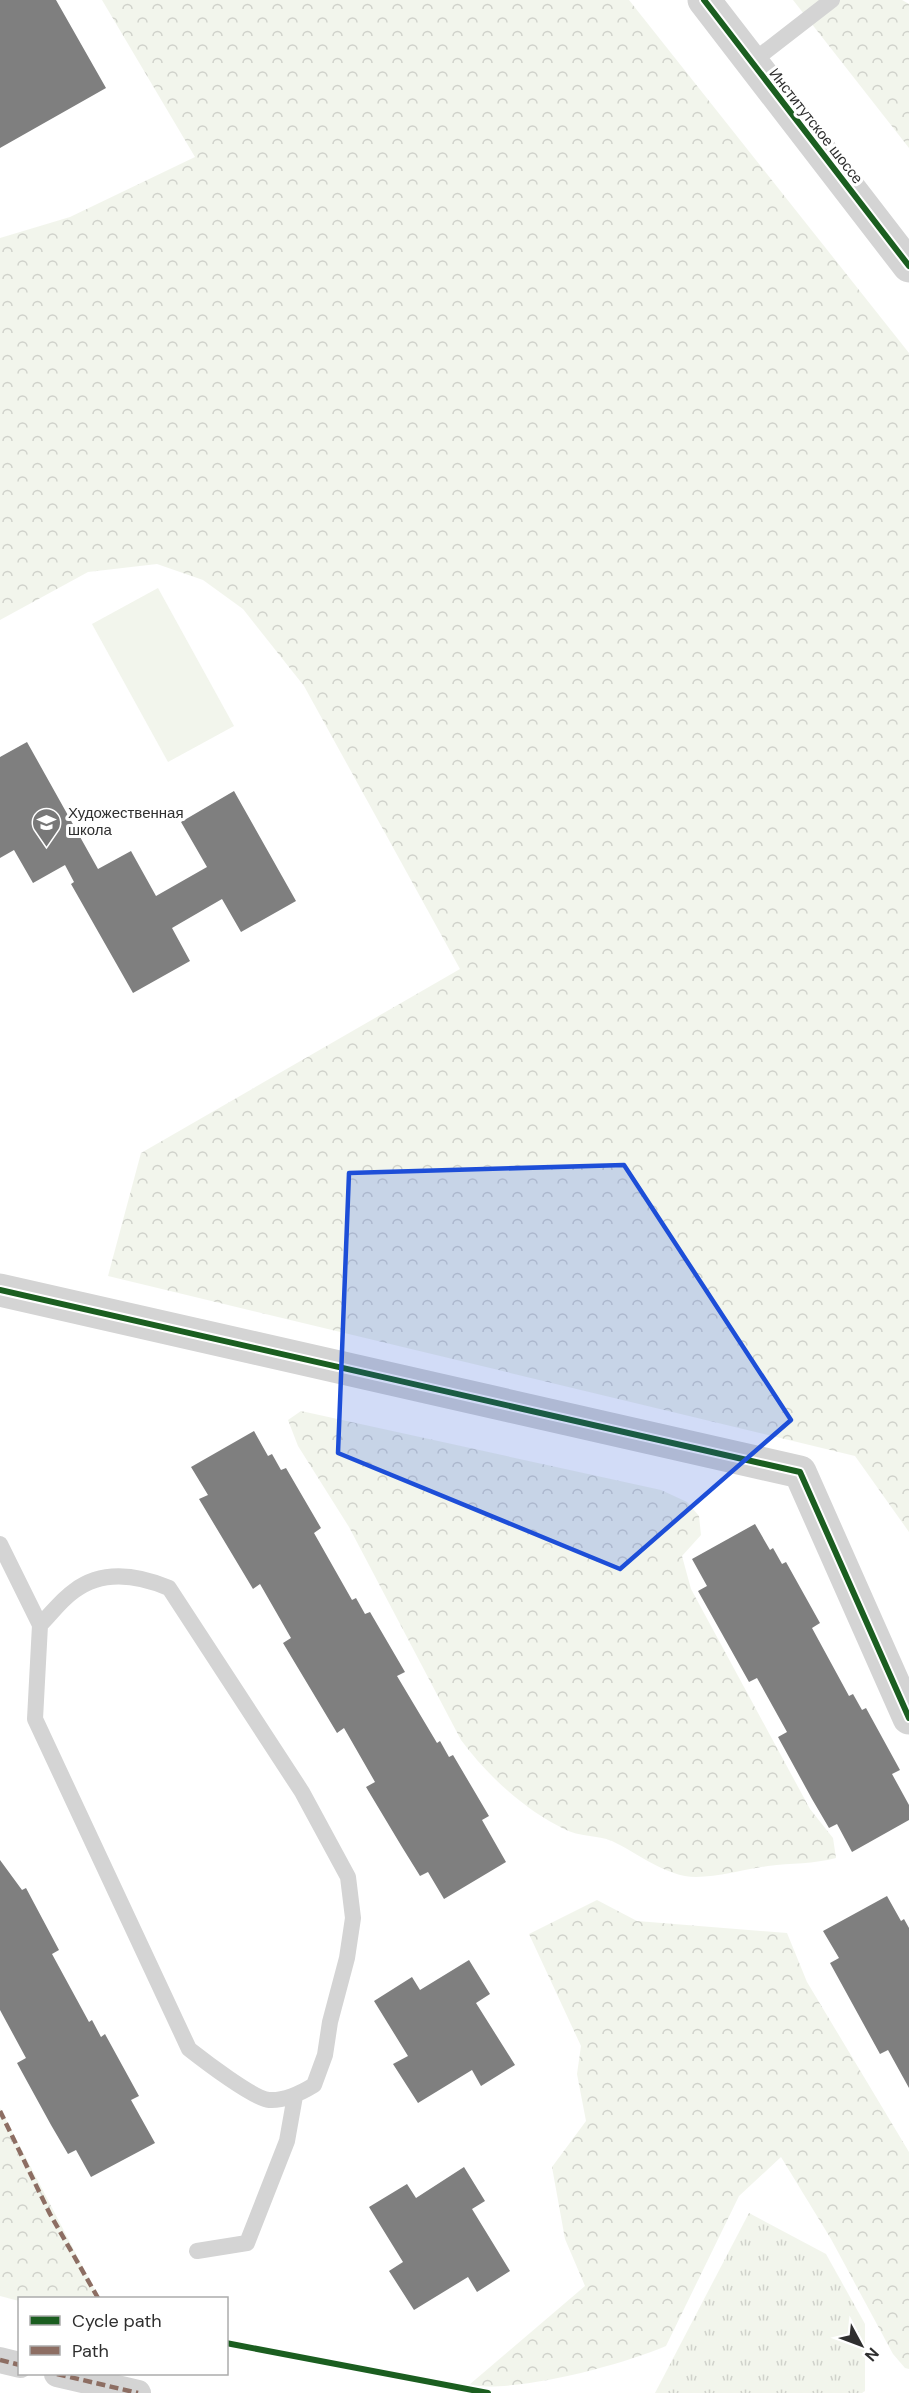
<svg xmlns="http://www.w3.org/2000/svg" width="909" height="2393" font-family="'DM Sans',sans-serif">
  <defs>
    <pattern id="forest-crowns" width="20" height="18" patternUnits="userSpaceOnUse" patternTransform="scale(1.5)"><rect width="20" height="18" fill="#f2f5ec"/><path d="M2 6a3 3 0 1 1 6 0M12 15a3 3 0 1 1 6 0" fill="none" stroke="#d0d2cb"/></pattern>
    <pattern id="park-tufts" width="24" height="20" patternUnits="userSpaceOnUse" patternTransform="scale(1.5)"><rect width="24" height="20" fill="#f2f5ec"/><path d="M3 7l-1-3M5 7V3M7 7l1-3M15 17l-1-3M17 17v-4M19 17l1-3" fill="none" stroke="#d0d2cb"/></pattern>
  </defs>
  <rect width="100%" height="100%" fill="#fff"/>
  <path fill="url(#forest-crowns)" d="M102,0H629L909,353V1532L855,1456L108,1276L141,1153L460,969L304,686L243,609L203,580L157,564L88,572L0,620V238L70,217L195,157Z
    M793,0H902L909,4V148Z
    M301,1411L661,1490L687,1502L699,1516L701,1535L682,1556L691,1589L810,1809L833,1838L836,1858C814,1864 791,1863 768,1866C745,1869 720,1877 696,1877C666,1877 638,1853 612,1841C598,1835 579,1837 564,1829C523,1809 487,1775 461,1740L349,1527L298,1446L288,1420Z
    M597,1900L637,1921L787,1933L807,1982L909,2152V2369L905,2368L893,2354L831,2239L781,2157L739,2196L666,2346C619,2366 516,2393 469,2385L585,2286L565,2239L552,2167L586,2121L577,2074L581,2046L529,1934Z
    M0,2108L99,2298H20L19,2301L0,2296Z"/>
  <path fill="url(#park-tufts)" d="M749,2213L826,2254L865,2324V2391L862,2393H655Z"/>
  <path fill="#f2f5ec" d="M158,588L234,726L168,762L92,624Z"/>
  <path fill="#7f7f7f" d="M0,0H56L106,88L0,148Z
    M27,742L98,869L131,851L156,896L207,867L181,822L234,791L296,901L241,932L222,899L172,928L190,961L133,993L71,884L74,882L65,865L33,883L14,850L0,858V757Z
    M254,1431L268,1456L272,1454L281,1470L286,1468L321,1528L314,1533L352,1600L356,1598L365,1614L370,1612L405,1672L397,1676L437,1743L440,1741L449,1757L453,1755L489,1816L482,1820L506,1862L444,1899L428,1872L420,1876L402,1847L366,1787L375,1782L344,1728L337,1733L283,1643L291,1638L260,1584L253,1589L199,1499L208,1495L191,1467Z
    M755,1524L770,1550L773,1548L782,1564L786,1562L820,1623L812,1628L849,1696L853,1694L862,1710L866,1708L900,1770L892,1774L909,1805V1820L852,1852L837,1824L829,1828L812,1799L778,1737L787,1732L757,1678L749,1682L698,1591L707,1586L692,1559Z
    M0,1860L22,1890L26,1888L59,1950L52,1954L89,2022L92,2020L101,2037L105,2034L139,2096L131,2100L155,2143L91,2177L76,2150L68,2154L51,2125L17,2063L26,2058L0,2010Z
    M887,1896L901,1921L904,1919L909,1928V2088L888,2050L880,2054L830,1963L839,1958L823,1931Z
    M469,1960L490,1994L476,2003L515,2065L481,2086L472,2070L418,2103L393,2064L408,2056L374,2001L412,1977L420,1990Z
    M464,2167L485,2201L472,2209L510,2271L477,2292L468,2277L414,2310L389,2271L403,2262L369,2207L407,2184L416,2198Z"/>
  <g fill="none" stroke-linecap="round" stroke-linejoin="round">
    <path stroke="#d4d4d4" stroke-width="16" d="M752,62L832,0
      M0,1544L40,1625L35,1719L189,2049C203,2060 254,2099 269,2100C285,2101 301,2093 314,2085L325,2055L330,2022L347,1958L353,1918L348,1877L302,1792L169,1588C138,1575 103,1569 74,1591C61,1600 51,1614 40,1625
      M197,2251L247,2243L287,2141L295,2096"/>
    <path stroke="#d4d4d4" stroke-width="26" d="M0,2360L20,2365
      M57,2374L138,2393"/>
    <path stroke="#d4d4d4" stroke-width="33" d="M0,1290L800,1472L909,1718"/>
    <path stroke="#d4d4d4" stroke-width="33" d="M704,0L909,266"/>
    <path stroke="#8d6e63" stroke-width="4.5" stroke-dasharray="9 4.5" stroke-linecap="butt" d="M0,2111L50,2214L98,2298
      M0,2360L20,2365
      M57,2374L138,2393"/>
    <defs>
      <path id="cycleway" d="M704,0L909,266
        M0,1290L800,1472L909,1718
        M226,2343L488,2393"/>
    </defs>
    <use href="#cycleway" stroke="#fff" stroke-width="10"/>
    <use href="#cycleway" stroke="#1b5e20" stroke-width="6"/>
  </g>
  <path fill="#1d4ed8" fill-opacity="0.2" stroke="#1d4ed8" stroke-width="4.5" stroke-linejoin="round" d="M624,1165L791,1420L620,1569L338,1453L349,1173Z"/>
  <defs>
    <symbol id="school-pin" viewBox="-11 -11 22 30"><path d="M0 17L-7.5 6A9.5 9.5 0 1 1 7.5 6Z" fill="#787878" stroke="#fff"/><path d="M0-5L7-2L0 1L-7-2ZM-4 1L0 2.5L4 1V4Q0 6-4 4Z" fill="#fff"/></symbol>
  </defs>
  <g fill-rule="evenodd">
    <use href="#school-pin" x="30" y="806" width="33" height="45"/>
  </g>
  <g text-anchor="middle" stroke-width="6" stroke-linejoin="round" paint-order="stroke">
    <g font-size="15" fill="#2f2f2f" stroke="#fff">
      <text transform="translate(816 126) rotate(52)" y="5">Институтское шоссе</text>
    </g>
    <g font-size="15" fill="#2f2f2f" stroke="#fff" text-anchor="start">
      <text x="68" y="818">Художественная<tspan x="68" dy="17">школа</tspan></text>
    </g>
  </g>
  <rect x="18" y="2297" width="210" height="78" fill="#ffffff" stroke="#acacac" stroke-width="1.5"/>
  <rect x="30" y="2316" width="30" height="9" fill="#1b5e20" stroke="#acacac" stroke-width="1.5"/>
  <text x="72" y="2327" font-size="18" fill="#2f2f2f">Cycle path</text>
  <rect x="30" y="2346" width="30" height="9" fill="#8d6e63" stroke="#acacac" stroke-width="1.5"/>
  <text x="72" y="2357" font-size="18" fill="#2f2f2f">Path</text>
  <g transform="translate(861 2345) rotate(131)" stroke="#ffffff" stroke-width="4.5" paint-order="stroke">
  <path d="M0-4.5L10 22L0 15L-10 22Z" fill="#2f2f2f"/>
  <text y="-9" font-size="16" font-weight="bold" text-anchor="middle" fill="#2f2f2f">N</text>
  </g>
</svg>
